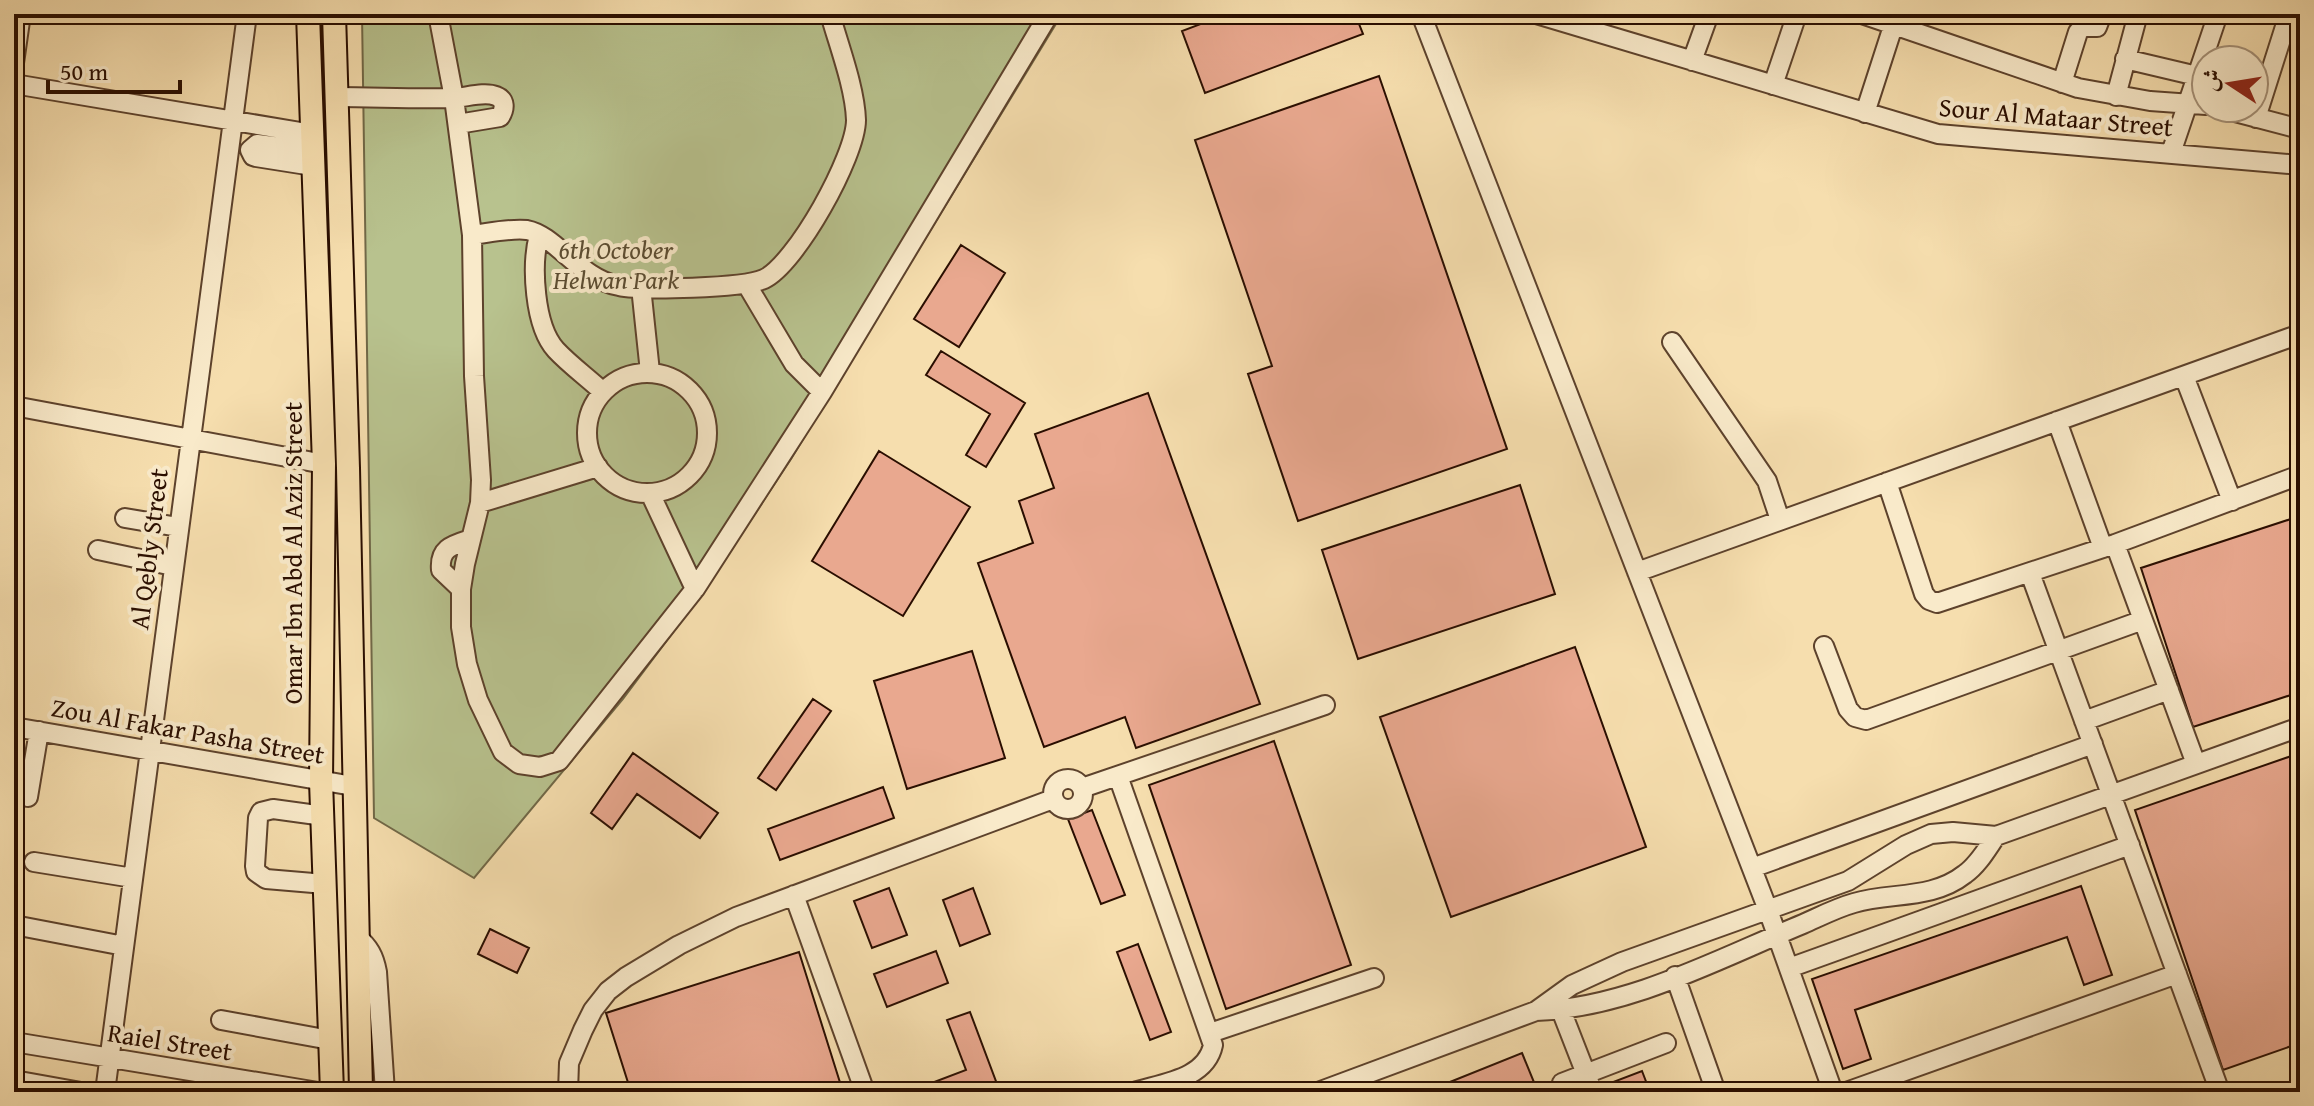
<svg xmlns="http://www.w3.org/2000/svg" width="2314" height="1106" font-family="'Gentium Book Plus',Amiri,serif">
  <rect width="100%" height="100%" fill="#f6deae"/>
  <filter id="stains"><feTurbulence type="fractalNoise" baseFrequency=".0025" numOctaves="4"/><feColorMatrix values="0 0 0 0 .2 0 0 0 0 .09 0 0 0 0 .02 0 0 0 .5 -.17"/></filter>
  <radialGradient id="worn" r=".72"><stop offset=".6" stop-color="#630" stop-opacity="0"/><stop offset="1" stop-color="#630" stop-opacity=".3"/></radialGradient>
  <path fill="#b8c28e" stroke="#716847" stroke-width="2" d="M362,14H1062L791,459L704,591L623,699L474,878L374,818Z"/>
  <path fill="#e9a88f" stroke="#2a0e00" stroke-width="2" d="M1212,14H1355L1363,34L1205,93L1182,31L1214,19Z
    M1379,76L1507,449L1298,521L1248,374L1272,366L1195,140Z
    M961,245L1005,273L959,347L914,319Z
    M941,351L1025,403L986,467L966,455L990,414L926,375Z
    M1148,393L1260,704L1136,748L1125,717L1044,747L978,563L1033,543L1019,501L1054,488L1035,434Z
    M879,451L970,507L903,616L812,561Z
    M1520,485L1555,594L1358,659L1322,550Z
    M2300,516V692L2193,727L2141,568Z
    M1575,647L1646,847L1451,917L1380,717Z
    M972,651L1005,758L907,789L874,681Z
    M813,699L831,711L776,790L758,778Z
    M1274,741L1351,965L1226,1009L1149,785Z
    M633,753L718,813L700,838L637,794L612,829L591,813Z
    M2300,753V1043L2223,1070L2135,810Z
    M883,787L894,818L780,860L768,829Z
    M1092,810L1125,895L1101,904L1068,819Z
    M2081,886L2112,975L2084,985L2067,937L1855,1010L1871,1059L1843,1069L1812,979Z
    M889,888L907,935L872,948L854,901Z
    M973,888L990,934L960,946L943,900Z
    M490,929L529,948L517,973L478,954Z
    M1138,944L1171,1032L1150,1040L1117,952Z
    M936,951L948,983L887,1007L874,974Z
    M799,952L843,1092H631L606,1013Z
    M970,1012L1000,1092H908L966,1070L947,1020Z
    M1522,1053L1538,1092H1425Z
    M1642,1071L1650,1092H1602L1600,1087Z
    M485,1085V1092H460V1086Z"/>
  <g fill="none" stroke-linecap="round" stroke-linejoin="round">
    <defs>
      <path id="minor" d="M438,14L454,98L472,235L474,376L481,480L480,503L465,564L461,589V627L467,664L478,700L503,752L519,764L540,767L559,761L695,589L822,392L1049,14
        M1421,14L1768,910L1833,1092
        M1536,14L1938,134L2300,165
        M1862,14L2078,88L2150,101L2206,105
        M2125,59L2197,76
        M1692,61L1709,14
        M14,63L21,14
        M2062,83L2078,32L2083,27H2097L2102,14
        M14,84L312,134
        M1773,85L1797,14
        M2116,96L2138,14
        M337,97C375,97 413,99 452,98C464,98 484,91 496,96C506,100 505,109 500,117L458,124
        M2220,108L2300,129
        M1865,113L1897,14
        M2256,118L2289,14
        M313,151L257,144L250,150L253,156L256,157L313,166
        M2171,153L2218,14
        M472,235C489,233 510,228 527,230C555,235 580,279 619,286C641,291 745,288 764,279C796,264 856,156 856,120C855,88 839,46 830,14
        M539,235C531,265 534,326 556,350C570,365 588,378 603,392
        M747,285L794,364L822,392
        M641,287L650,372
        M1672,342L1767,481L1780,520
        M587 433a60 60 0 1 1 120 0a60 60 0 1 1-120 0Z
        M2184,376L2232,501
        M14,406L324,464
        M2057,421L2103,548
        M1887,482L1924,594L1929,600L1937,603L2115,544L2300,475
        M650,493L695,589
        M480,503L598,467
        M125,518L178,527
        M2115,544L2196,764
        M98,550L173,566
        M1637,572L2300,334
        M2030,573L2220,1092
        M461,589L441,570C439,548 452,545 471,539
        M1824,646L1848,709L1855,717L1866,720L2143,620
        M2084,721L2169,690
        M14,727L353,786
        M1118,776L1213,1045C1206,1079 1163,1083 1134,1092
        M1053 794a15 15 0 1 1 30 0a15 15 0 1 1-30 0Z
        M1082,788L1325,705
        M28,797L39,731
        M324,816L273,809L261,812L258,818L255,866L256,872L266,879L325,884
        M34,862L133,878
        M1752,868L2093,744
        M794,895L865,1092
        M14,925L124,946
        M357,937C369,947 374,956 377,972L385,1092
        M1789,968L2130,845
        M1675,976L1716,1092
        M1561,1010L1593,1092
        M1536,1011C1628,1008 1718,959 1803,924C1819,917 1836,908 1854,903C1891,892 1932,900 1965,874C1978,865 1987,849 1996,836
        M221,1020L330,1040
        M1210,1033L1374,978
        M14,1042L318,1092
        M14,1080L81,1092
        M1562,1083L1666,1043
        M105,1092L247,14
        M568,1092L569,1063L583,1030L593,1010L608,991L626,977L679,945L736,917L1053,799
        M1318,1092L1536,1011L1572,985L1622,962L1848,881L1906,845L1931,834L1953,832L1996,836L2300,727
        M1846,1092L2177,974"/>
      <path id="major" d="M308,14L324,464L321,781L332,1092
        M334,14L348,468L361,1092"/>
    </defs>
    <use href="#minor" stroke="#5d422c" stroke-width="22"/>
    <use href="#major" stroke="#2a0e00" stroke-width="26"/>
    <use href="#minor" stroke="#f9eaca" stroke-width="18"/>
    <use href="#major" stroke="#f6deae" stroke-width="22"/>
  </g>
  <g text-anchor="middle" stroke-width="8" stroke-linejoin="round" paint-order="stroke">
    <g font-size="26" fill="#2a0e00" stroke="#f9eaca">
      <text transform="translate(2056 117) rotate(5)" y="9">Sour Al Mataar Street</text>
      <text transform="translate(149 549) rotate(-83)" y="9">Al Qebly Street</text>
      <text transform="translate(293 553) rotate(-90)" y="9">Omar Ibn Abd Al Aziz Street</text>
      <text transform="translate(188 731) rotate(10)" y="9">Zou Al Fakar Pasha Street</text>
      <text transform="translate(170 1042) rotate(9)" y="9">Raiel Street</text>
    </g>
    <g font-size="26" font-style="italic" fill="#5c4d32" stroke="#f9eaca">
      <text x="616" y="259">6th October<tspan x="616" dy="30">Helwan Park</tspan></text>
    </g>
  </g>
  <rect width="2314" height="1106" fill="none" stroke="#f6deae" stroke-width="48"/>
  <rect x="16" y="16" width="2282" height="1074" fill="none" stroke="#2a0e00" stroke-width="4"/>
  <rect x="24" y="24" width="2266" height="1058" fill="none" stroke="#2a0e00" stroke-width="2"/>
  <g transform="translate(2230 84) rotate(282)"><circle r="38" fill="#f9eaca" stroke="#a69279" stroke-width="2"/>
  <path d="M0-6L14 30L0 20L-14 30Z" fill="#8f2418"/>
  <text y="-12" font-size="22" font-weight="bold" text-anchor="middle" fill="#2a0e00">ش</text>
  </g>
  <path d="M48 80v12h132v-12" fill="none" stroke="#2a0e00" stroke-width="4"/>
  <text x="60" y="80" font-size="24" fill="#2a0e00" stroke="#f9eaca" stroke-width="6" paint-order="stroke">50 m</text>
  <rect width="100%" height="100%" filter="url(#stains)"/>
  <rect width="100%" height="100%" fill="url(#worn)"/>
</svg>
